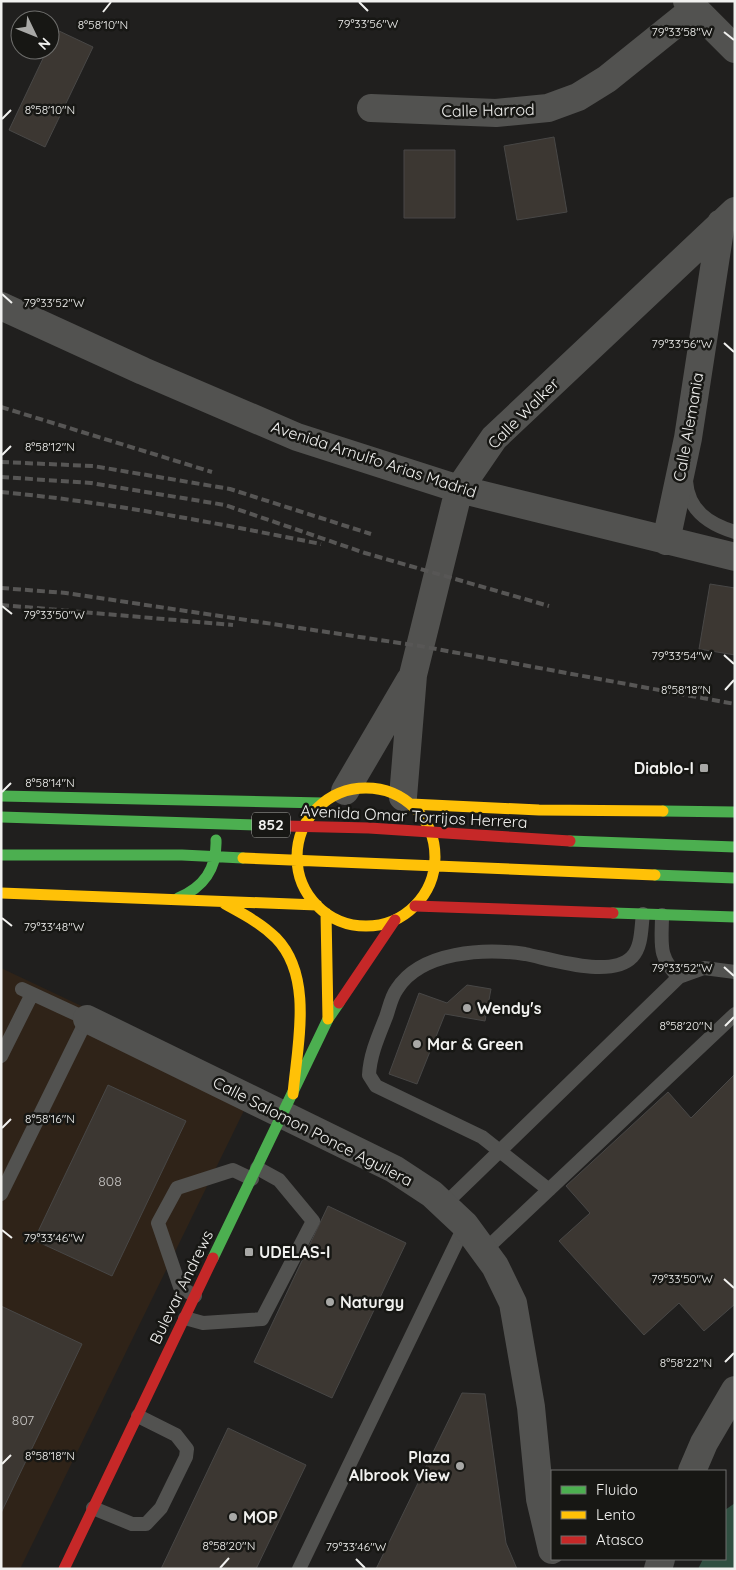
<svg xmlns="http://www.w3.org/2000/svg" width="736" height="1570" font-family="Quicksand,sans-serif">
  <rect width="100%" height="100%" fill="#201f1e"/>
  <path fill="#2f2318" d="M1,968L255,1088L20,1569H1Z"/>
  <path fill="#304f41" d="M735,1503V1569H698L703,1559H725V1510Z"/>
  <path fill="#3c3732" stroke="#484746" d="M57,30L93,47L45,147L9,130L47,50H50V44Z
    M554,137L567,212L517,220L504,146Z
    M404,150H455V218H404Z
    M710,584L735,588V655L699,649Z
    M467,985L491,989L485,1021L445,1014L417,1084L389,1074L419,993L447,1003Z
    M735,1074V1304L704,1331L679,1303L644,1335L559,1241L590,1213L566,1186L668,1092L691,1118Z
    M108,1085L186,1121L112,1276L34,1240Z
    M328,1206L406,1243L332,1398L254,1362Z
    M1,1306L82,1344L1,1513Z
    M462,1393L485,1394L506,1543L517,1569H376Z
    M228,1428L306,1465L256,1569H161Z"/>
  <g fill="none" stroke-linecap="round" stroke-linejoin="round">
    <path stroke="#525250" stroke-width="14" d="M686,481C688,510 708,524 735,532
      M662,915C662,943 657,957 679,977
      M1,1056L32,994
      M549,1190L482,1137L376,1086L369,1075C370,1055 378,1037 386,1017C389,1009 391,997 397,989C421,951 485,948 525,954C551,959 611,979 632,957C642,947 641,928 643,914
      M1,1194L87,1019L22,989
      M444,1205L679,977L704,968L735,972
      M484,1251L735,1014
      M195,1296L180,1287L158,1223L177,1188L233,1170L252,1179
      M185,1318L203,1323L262,1319L313,1221L279,1180L257,1168
      M93,1508L132,1524H146L161,1508L186,1457L187,1449L176,1435L138,1416
      M299,1569L465,1225"/>
    <path stroke="#525250" stroke-width="28" d="M687,1L735,49
      M371,108L496,113L548,108L578,97L607,79L694,9
      M1,306L143,371L297,437L459,489L735,557
      M666,541L688,438L721,223
      M345,791L410,680
      M403,797L413,675L459,489L494,438L735,211
      M87,1019L394,1169L432,1194L465,1225L495,1266L513,1303L531,1407L540,1499L552,1550
      M692,1471L704,1443L735,1390
      M658,1569L661,1559"/>
    <path stroke="#4caf50" stroke-width="11" d="M1,796L323,803
      M663,811L735,812
      M1,817L285,826
      M570,841L735,847
      M1,855H182L243,858
      M655,875L735,878
      M178,898C204,887 217,869 216,840
      M613,913L735,917
      M213,1258L328,1019L339,1003"/>
    <path stroke="#ffc107" stroke-width="11" d="M297 857a69 69 0 1 1 138 0a69 69 0 1 1-138 0Z
      M411,804L539,810L663,811
      M243,858L655,875
      M1,893L317,905
      M225,904C243,914 261,923 276,938C314,977 297,1046 293,1094
      M326,913L328,1019"/>
    <path stroke="#c62828" stroke-width="11" d="M285,826L369,828L570,841
      M415,906L613,913
      M339,1003L395,920
      M64,1569L213,1258"/>
    <path stroke="#575655" stroke-width="4" stroke-dasharray="8 4" stroke-linecap="butt" d="M1,407L212,472
      M1,462L93,466L230,489L371,534
      M1,477L91,483L225,505L365,553L549,606
      M1,492C109,502 215,523 321,544
      M1,588L66,593L420,646L735,704
      M1,605L233,625"/>
  </g>
  <path fill="none" stroke="#f1f1ef" stroke-width="2" d="M359,2L368,11M103,12L111,2M724,32L734,40M2,119L11,110M2,294L12,303M724,343L734,352M2,455L11,446M2,606L12,614M724,655L734,664M725,690L734,680M2,792L11,783M2,918L12,926M724,967L734,976M725,1026L734,1017M2,1128L11,1119M2,1230L12,1238M724,1279L734,1288M725,1362L734,1353M2,1464L11,1455M356,1559L365,1568M220,1568L229,1558"/>
  <g fill="#a8a8a6" stroke="#171714" stroke-width="2">
    <rect x="699" y="763" width="10" height="10" rx="2.5"/>
    <circle cx="467" cy="1008" r="5"/>
    <circle cx="417" cy="1044" r="5"/>
    <rect x="244" y="1247" width="10" height="10" rx="2.5"/>
    <circle cx="330" cy="1302" r="5"/>
    <circle cx="460" cy="1466" r="5"/>
    <circle cx="233" cy="1517" r="5"/>
  </g>
  <g text-anchor="middle" stroke-width="5" stroke-linejoin="round" paint-order="stroke">
    <g font-size="14" fill="#c4c2c0">
      <text x="110" y="1186">808</text>
      <text x="23" y="1425">807</text>
    </g>
    <rect fill="#171714" stroke="#b0b0ad" stroke-width="1" x="252" y="812.5" width="38" height="25" rx="4"/>
    <g font-size="15" font-weight="bold" fill="#f1f1ef">
      <text x="271" y="830">852</text>
    </g>
    <g font-size="16" fill="#f1f1ef" stroke="#171714">
      <text transform="translate(488 110) rotate(-1)" y="6">Calle Harrod</text>
      <text transform="translate(523 413) rotate(-45)" y="6">Calle Walker</text>
      <text transform="translate(688 427) rotate(-80)" y="6">Calle Alemania</text>
      <text transform="translate(374 459) rotate(18)" y="6">Avenida Arnulfo Arias Madrid</text>
      <text transform="translate(414 816) rotate(3)" y="6">Avenida Omar Torrijos Herrera</text>
      <text transform="translate(313 1131) rotate(27)" y="6">Calle Salomon Ponce Aguilera</text>
      <text transform="translate(181 1287) rotate(-64)" y="6">Bulevar Andrews</text>
    </g>
    <g font-size="16" font-weight="bold" fill="#f1f1ef" stroke="#171714" text-anchor="start">
      <text x="694" y="774" text-anchor="end">Diablo-I</text>
      <text x="477" y="1014">Wendy's</text>
      <text x="427" y="1050">Mar &amp; Green</text>
      <text x="259" y="1258">UDELAS-I</text>
      <text x="340" y="1308">Naturgy</text>
      <text x="450" y="1463" text-anchor="end">Plaza<tspan x="450" dy="18">Albrook View</tspan></text>
      <text x="243" y="1523">MOP</text>
    </g>
  </g>
  <g font-size="12" text-anchor="middle" fill="#f1f1ef" stroke="#171714" stroke-width="5" stroke-linejoin="round" paint-order="stroke">
    <text x="368" y="28">79°33'56"W</text>
    <text x="103" y="29">8°58'10"N</text>
    <text x="682" y="36">79°33'58"W</text>
    <text x="50" y="114">8°58'10"N</text>
    <text x="54" y="307">79°33'52"W</text>
    <text x="682" y="348">79°33'56"W</text>
    <text x="50" y="451">8°58'12"N</text>
    <text x="54" y="619">79°33'50"W</text>
    <text x="682" y="660">79°33'54"W</text>
    <text x="686" y="694">8°58'18"N</text>
    <text x="50" y="787">8°58'14"N</text>
    <text x="54" y="931">79°33'48"W</text>
    <text x="682" y="972">79°33'52"W</text>
    <text x="686" y="1030">8°58'20"N</text>
    <text x="50" y="1123">8°58'16"N</text>
    <text x="54" y="1242">79°33'46"W</text>
    <text x="682" y="1283">79°33'50"W</text>
    <text x="686" y="1367">8°58'22"N</text>
    <text x="50" y="1460">8°58'18"N</text>
    <text x="229" y="1550">8°58'20"N</text>
    <text x="356" y="1551">79°33'46"W</text>
  </g>
  <rect width="736" height="1570" fill="none" stroke="#f1f1ef" stroke-width="5"/>
  <rect x="551" y="1470" width="175" height="90" fill="#171714" stroke="#6e6e6c"/>
  <rect x="561" y="1486" width="25" height="8" fill="#4caf50" stroke="#6e6e6c"/>
  <text x="596" y="1495" font-size="15" fill="#f1f1ef">Fluido</text>
  <rect x="561" y="1511" width="25" height="8" fill="#ffc107" stroke="#6e6e6c"/>
  <text x="596" y="1520" font-size="15" fill="#f1f1ef">Lento</text>
  <rect x="561" y="1536" width="25" height="8" fill="#c62828" stroke="#6e6e6c"/>
  <text x="596" y="1545" font-size="15" fill="#f1f1ef">Atasco</text>
  <g transform="translate(35 35) rotate(133)"><circle r="24" fill="#171714" stroke="#6e6e6c"/>
  <path d="M0-4L9 19L0 12L-9 19Z" fill="#a8a8a6"/>
  <text y="-8" font-size="14" font-weight="bold" text-anchor="middle" fill="#f1f1ef">N</text>
  </g>
</svg>
